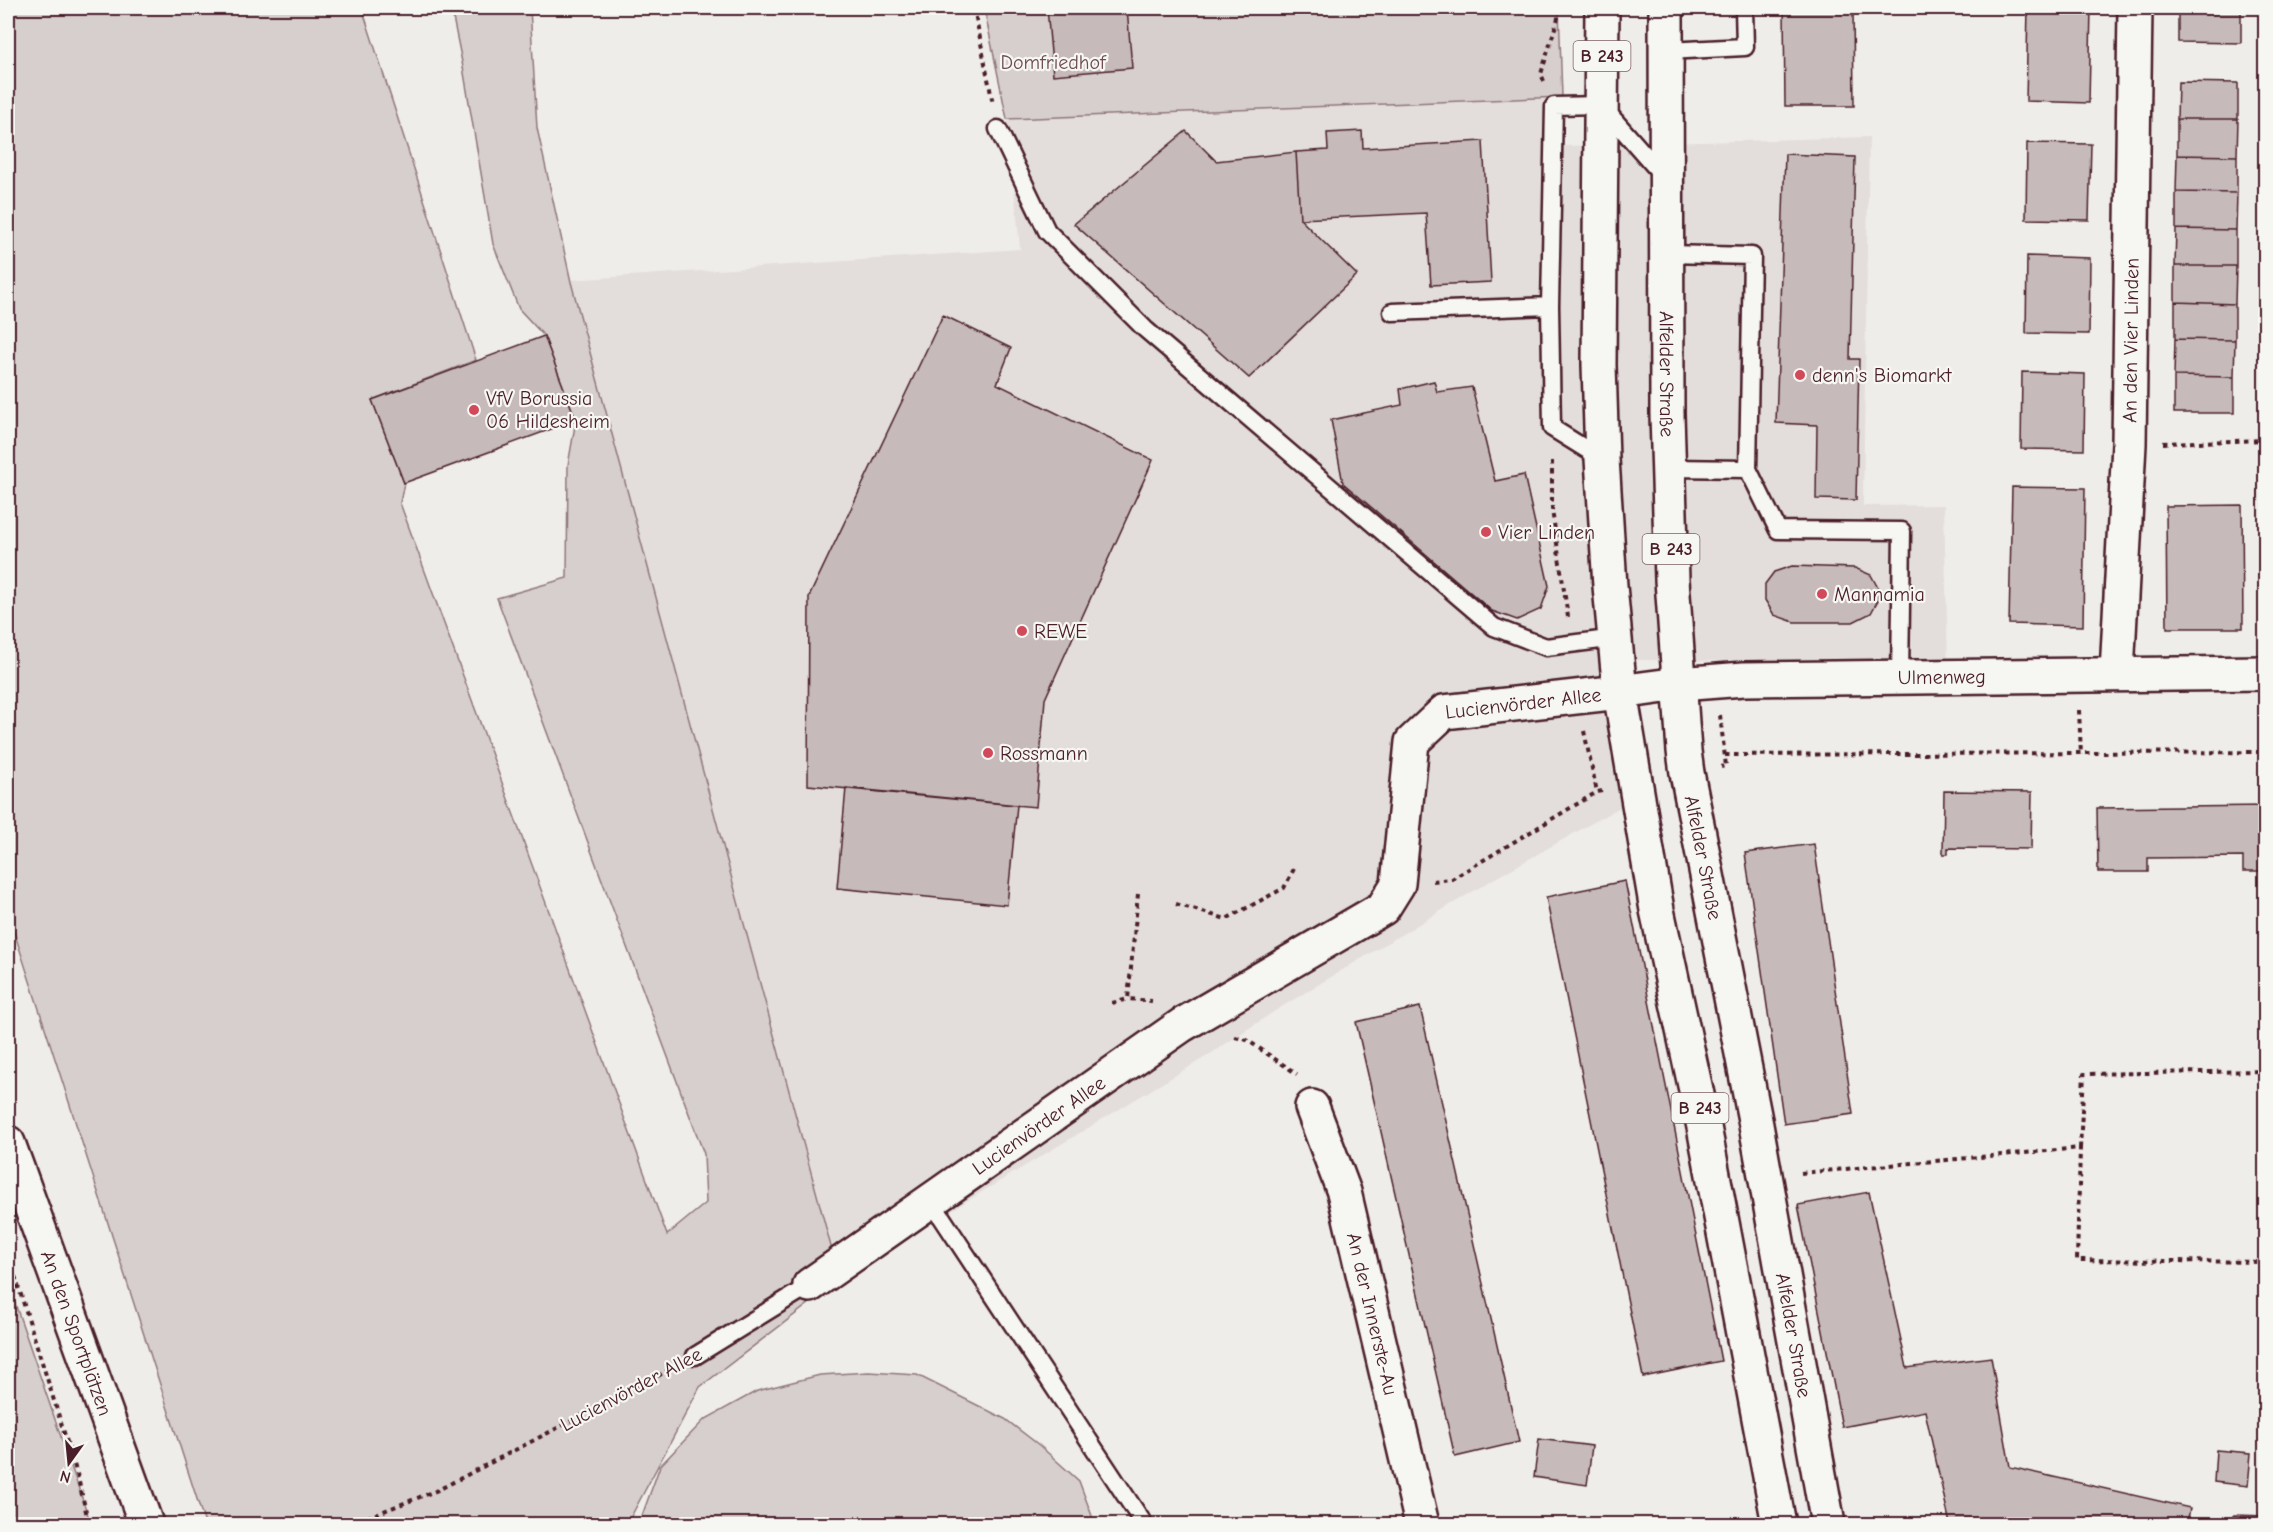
<svg xmlns="http://www.w3.org/2000/svg" width="2273" height="1532" font-family="'Comic Neue',sans-serif">
  <rect width="100%" height="100%" fill="#efedea"/>
  <filter id="ink" filterUnits="userSpaceOnUse"><feTurbulence type="fractalNoise" baseFrequency=".0167" numOctaves="2"/><feDisplacementMap in="SourceGraphic" scale="12" xChannelSelector="R" yChannelSelector="G"/><feConvolveMatrix kernelMatrix="1 2 1 2 8 2 1 2 1" color-interpolation-filters="sRGB"/></filter>
  <g filter="url(#ink)">
    <path fill="#e3dedc" d="M1562,97V146L1869,137L1863,506L1944,505L1948,663L1629,660L1647,792L1492,880L1278,1009L1209,1055L929,1224L840,1280L570,280L1020,249L1007,119Z"/>
    <path fill="#d7cfce" stroke="#90777c" stroke-width="1.5" d="M8,8H362L476,360L372,400L404,483L400,503L667,1235L706,1203L704,1154L497,598L567,578L568,465L576,420L544,336L519,309L493,244L463,67L451,8H530L537,128L571,282L840,1280L700,1387L627,1524H205L8,913Z
      M984,8H1559L1562,97L1007,119Z
      M8,1283L91,1524H8Z
      M869,1372L917,1375L1005,1419L1039,1445L1079,1481L1095,1524H639L660,1466L704,1420L757,1391L820,1375Z"/>
    <path fill="#c6babb" stroke="#4a1f2b" stroke-width="1.5" d="M1047,8H1127L1132,68L1053,75Z
      M1784,8H1853L1854,106H1785Z
      M2028,8H2091L2089,103L2026,101Z
      M2178,8H2241V43L2178,42Z
      M2178,82L2238,83V119H2177Z
      M2177,119H2238L2237,156L2177,155Z
      M1186,131L1216,161L1296,152L1300,219L1357,275L1249,378L1074,224Z
      M1362,131L1363,148L1483,141L1491,282L1431,285L1426,213L1300,219L1296,152L1328,150L1327,133Z
      M2027,143L2091,144L2089,220L2026,219Z
      M1785,154L1855,157L1850,359H1859L1856,500L1816,499L1817,425L1776,423Z
      M2177,155L2237,156V193L2176,192Z
      M2176,192L2237,193L2236,230L2176,229Z
      M2176,229L2236,230V266H2175Z
      M2027,256L2090,258L2089,334L2026,333Z
      M2175,266H2236L2235,304L2175,302Z
      M2175,302L2235,304V340L2175,339Z
      M943,315L1011,348L997,384L1153,460L1045,699L1036,807L808,785L809,597Z
      M544,336L576,420L404,483L372,400Z
      M2175,339L2235,340L2234,377L2174,376Z
      M2022,372L2085,374L2084,450L2021,449Z
      M2174,376L2234,377V413H2174Z
      M1434,381L1437,392L1472,387L1495,481L1524,475L1549,586L1541,609L1517,620L1492,611L1343,483L1331,420L1402,405L1400,389Z
      M2012,487L2085,488L2083,626L2009,624Z
      M2242,505L2243,628H2167L2166,506Z
      M1792,566L1855,568L1871,575L1878,588V600L1871,613L1853,622H1794L1774,615L1765,600V584L1774,572Z
      M846,788L1017,805L1007,905L837,888Z
      M1944,791L2032,792L2031,849L1948,848V854H1943Z
      M2266,806V871H2243V857L2148,858V872H2098L2097,808Z
      M1814,844L1853,1114L1784,1124L1745,853Z
      M1625,881L1721,1361L1643,1377L1546,897Z
      M1420,1007L1519,1442L1455,1457L1356,1022Z
      M1869,1192L1907,1368L1991,1357L2010,1467L2190,1508L2187,1524H1950L1925,1411L1842,1427L1798,1205Z
      M1539,1439L1592,1446L1587,1485L1534,1477Z
      M2216,1450L2251,1453L2248,1486L2214,1482Z
      M2234,1515L2266,1516V1524H2234Z"/>
    <g fill="none" stroke-linecap="round" stroke-linejoin="round">
      <defs>
        <path id="lane" d="M1667,51L1745,47L1744,8
          M998,129L1047,231L1145,329L1494,627L1546,647L1616,638
          M1667,254L1752,256L1748,469
          M1392,312L1550,306
          M1602,459L1552,428L1550,306L1554,106L1601,105L1665,178
          M1669,468L1748,469L1778,530L1902,531L1900,678
          M931,1201L1144,1524
          M695,1356L810,1285"/>
        <g id="street">
          <path id="s1" d="M2117,673L2129,444L2135,8"/>
          <path id="s2" d="M1312,1107L1344,1192L1422,1524"/>
          <path id="s3" d="M8,1143L146,1524"/>
          <path id="s4" d="M810,1285L1182,1025L1383,908L1398,884L1412,742L1444,712L1620,692L1679,684L1744,679L2266,673"/>
        </g>
        <g id="primary">
          <path d="M1602,8L1599,365L1602,459L1610,586L1620,692L1657,910L1704,1127L1779,1524"/>
          <path id="s5" d="M1666,8L1667,414L1672,580L1684,751L1687,773L1756,1125L1828,1524"/>
        </g>
      </defs>
      <use href="#lane" stroke="#4a1f2b" stroke-width="21"/>
      <use href="#street" stroke="#4a1f2b" stroke-width="38"/>
      <use href="#primary" stroke="#4a1f2b" stroke-width="38"/>
      <path stroke="#4a1f2b" stroke-width="4" stroke-dasharray="4.5 4.5" stroke-linecap="butt" d="M974,8L993,104
        M1544,81L1541,74L1561,8
        M2163,443L2266,440
        M1552,461V510L1568,617
        M2079,710L2081,755
        M1720,715L1726,766L1721,767
        M1584,731L1597,792
        M1725,755L2266,752
        M1433,881L1452,879L1597,792L1602,791
        M1138,894L1128,999L1152,1001
        M1176,904L1226,919L1284,888L1296,865
        M1112,1003L1128,999
        M1235,1037L1247,1040L1297,1074
        M2080,1148L2084,1074L2266,1071
        M1801,1173L2080,1148L2077,1260L2266,1262
        M15,1276L77,1474L89,1524
        M350,1524L438,1490L673,1368"/>
      <use href="#lane" stroke="#f6f6f2" stroke-width="16"/>
      <use href="#street" stroke="#f6f6f2" stroke-width="33"/>
      <use href="#primary" stroke="#f6f6f2" stroke-width="33"/>
    </g>
  </g>
  <g fill="#d1495b" stroke="#f6f6f2" stroke-width="2">
    <circle cx="1800" cy="375" r="6"/>
    <circle cx="474" cy="410" r="6"/>
    <circle cx="1486" cy="532" r="6"/>
    <circle cx="1822" cy="594" r="6"/>
    <circle cx="1022" cy="631" r="6"/>
    <circle cx="988" cy="753" r="6"/>
  </g>
  <g text-anchor="middle" stroke-width="4.5" stroke-linejoin="round" paint-order="stroke">
    <g fill="#f6f6f2" stroke="#7e6067" stroke-width="1.5">
      <rect x="1573.5" y="41" width="57" height="30" rx="4.5"/>
      <rect x="1642.5" y="534" width="57" height="30" rx="4.5"/>
      <rect x="1671.5" y="1093" width="57" height="30" rx="4.5"/>
    </g>
    <g font-size="18" font-weight="bold" fill="#4a1f2b">
      <text x="1602" y="62">B 243</text>
      <text x="1671" y="555">B 243</text>
      <text x="1700" y="1114">B 243</text>
    </g>
    <g font-size="20" fill="#6d4b54" stroke="#f6f6f2">
      <text x="1053" y="69">Domfriedhof</text>
    </g>
    <g font-size="20" fill="#4a1f2b" stroke="#f6f6f2">
      <text dy="7" stroke="none"><textPath href="#s1" startOffset="333">An den Vier Linden</textPath></text>
      <text dy="7" stroke="none"><textPath href="#s5" startOffset="366">Alfelder Straße</textPath></text>
      <text dy="7" stroke="none"><textPath href="#s4" startOffset="1401">Ulmenweg</textPath></text>
      <text dy="7" stroke="none"><textPath href="#s4" startOffset="981">Lucienvörder Allee</textPath></text>
      <text dy="7" stroke="none"><textPath href="#s5" startOffset="852">Alfelder Straße</textPath></text>
      <text dy="7" stroke="none"><textPath href="#s4" startOffset="279">Lucienvörder Allee</textPath></text>
      <text dy="7" stroke="none"><textPath href="#s2" startOffset="216">An der Innerste-Au</textPath></text>
      <text dy="7" stroke="none"><textPath href="#s3" startOffset="202">An den Sportplätzen</textPath></text>
      <text dy="7" stroke="none"><textPath href="#s5" startOffset="1338">Alfelder Straße</textPath></text>
      <text transform="translate(631 1389) rotate(-28)" y="7">Lucienvörder Allee</text>
    </g>
    <g font-size="20" fill="#4a1f2b" stroke="#f6f6f2" text-anchor="start">
      <text x="1812" y="382">denn's Biomarkt</text>
      <text x="486" y="405">VfV Borussia<tspan x="486" dy="23">06 Hildesheim</tspan></text>
      <text x="1498" y="539">Vier Linden</text>
      <text x="1834" y="601">Mannamia</text>
      <text x="1034" y="638">REWE</text>
      <text x="1000" y="760">Rossmann</text>
    </g>
  </g>
  <rect width="2273" height="1532" fill="none" stroke="#f6f6f2" stroke-width="30"/>
  <rect x="15" y="15" width="2243" height="1502" fill="none" stroke="#4a1f2b" stroke-width="2" filter="url(#ink)"/>
  <g transform="translate(69 1463) rotate(195)" stroke="#f6f6f2" stroke-width="4.5" paint-order="stroke">
  <path d="M0-4.5L10 22L0 15L-10 22Z" fill="#4a1f2b"/>
  <text y="-9" font-size="16" font-weight="bold" text-anchor="middle" fill="#4a1f2b">N</text>
  </g>
</svg>
